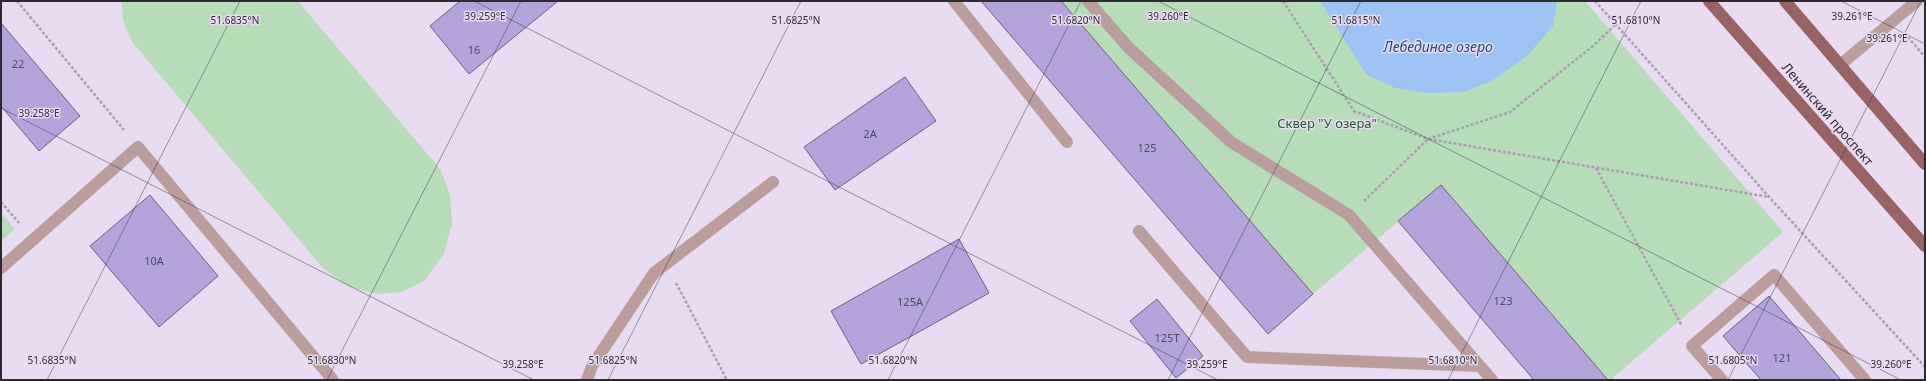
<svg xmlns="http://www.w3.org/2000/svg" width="1926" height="381" font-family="'Noto Sans',sans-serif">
  <rect width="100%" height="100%" fill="#e9dbf2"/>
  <path fill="#b6dcb8" d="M122,1H298L441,170L450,195L452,223L444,254L424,281L401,292L377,294L347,286L323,268L133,43L123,21Z
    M1061,1H1585L1783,232L1610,380H1608L1441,185L1313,294Z
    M1,213L15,229L1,241Z"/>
  <path fill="#9fc2f4" d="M1320,1H1554L1557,4L1553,26L1526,57L1490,82L1464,92L1427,93L1395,88L1366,74Z"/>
  <path fill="#b5a4db" stroke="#696379" d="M460,1H558L469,74L430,26Z
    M981,1H1061L1313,294L1268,334Z
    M1,23L80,116L39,151L1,106Z
    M905,77L936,121L835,190L804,147Z
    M1441,185L1608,380H1534L1398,221Z
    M150,195L218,276L159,327L90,246Z
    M959,239L989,293L861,364L831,311Z
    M1769,296L1841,380H1761L1723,336Z
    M1157,299L1203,356L1176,378L1130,321Z"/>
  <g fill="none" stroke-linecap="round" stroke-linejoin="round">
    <path stroke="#a99eb0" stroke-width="2.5" stroke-dasharray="3 2" stroke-linecap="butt" d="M17,1L124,130
      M1283,1L1354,111L1428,139L1510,112L1593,46L1615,25
      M1595,1L1770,198L1925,367
      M1908,37L1925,57
      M1596,168L1682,326
      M1364,201L1428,139L1769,197
      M1,202L19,223
      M676,283L727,380"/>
    <path stroke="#bb9d9d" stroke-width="12" d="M954,1L1067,142
      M1088,1L1128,47L1231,142L1349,215L1492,380
      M1840,65L1917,1
      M1139,231L1247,357L1480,366
      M1,268L138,147L333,380
      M587,380L592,366L654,273L773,182
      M1722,380L1692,346L1774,275L1865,380"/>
    <path stroke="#986364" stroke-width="12" d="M1709,1L1925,246
      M1785,1L1925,164"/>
  </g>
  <path fill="none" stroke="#2f2a32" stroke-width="1" stroke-opacity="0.45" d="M474,1L1218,380M1158,1L1901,380M1841,1L1925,44M1,108L534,380M47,380L240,1M327,380L521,1M608,380L801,1M888,380L1081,1M1168,380L1361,1M1448,380L1641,1M1728,380L1921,1"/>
  <g text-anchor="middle" stroke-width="3" stroke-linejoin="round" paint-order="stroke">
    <g font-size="11" fill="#50485c">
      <text x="474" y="54">16</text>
      <text x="18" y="68">22</text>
      <text x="870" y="138">2А</text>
      <text x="1147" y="152">125</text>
      <text x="154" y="265">10А</text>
      <text x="1503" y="305">123</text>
      <text x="910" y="306">125А</text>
      <text x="1167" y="342">125Т</text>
      <text x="1782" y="362">121</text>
    </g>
    <g font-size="13" fill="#2f2a32" stroke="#e9dbf2">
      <text transform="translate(1828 114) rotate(49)" y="5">Ленинский проспект</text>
    </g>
    <g font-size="13" fill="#1c6029" stroke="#e9dbf2">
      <text x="1327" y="128">Сквер "У озера"</text>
    </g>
    <g font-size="14" font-style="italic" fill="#1d4884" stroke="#e9dbf2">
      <text x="1438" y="52">Лебединое озеро</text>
    </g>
  </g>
  <g font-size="10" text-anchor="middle" fill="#2f2a32" stroke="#e9dbf2" stroke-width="3" stroke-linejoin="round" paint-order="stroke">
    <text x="1852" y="20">39.261°E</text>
    <text x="485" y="20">39.259°E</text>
    <text x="1168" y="20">39.260°E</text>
    <text x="235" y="24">51.6835°N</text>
    <text x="796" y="24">51.6825°N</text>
    <text x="1076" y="24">51.6820°N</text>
    <text x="1356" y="24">51.6815°N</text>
    <text x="1636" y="24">51.6810°N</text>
    <text x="1887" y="42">39.261°E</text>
    <text x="39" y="117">39.258°E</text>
    <text x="52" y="364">51.6835°N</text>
    <text x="332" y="364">51.6830°N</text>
    <text x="613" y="364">51.6825°N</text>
    <text x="893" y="364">51.6820°N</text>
    <text x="1453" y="364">51.6810°N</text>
    <text x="1733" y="364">51.6805°N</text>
    <text x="523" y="368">39.258°E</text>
    <text x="1207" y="368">39.259°E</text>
    <text x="1891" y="368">39.260°E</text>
  </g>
  <rect width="1926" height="381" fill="none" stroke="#2f2a32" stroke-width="4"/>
</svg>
